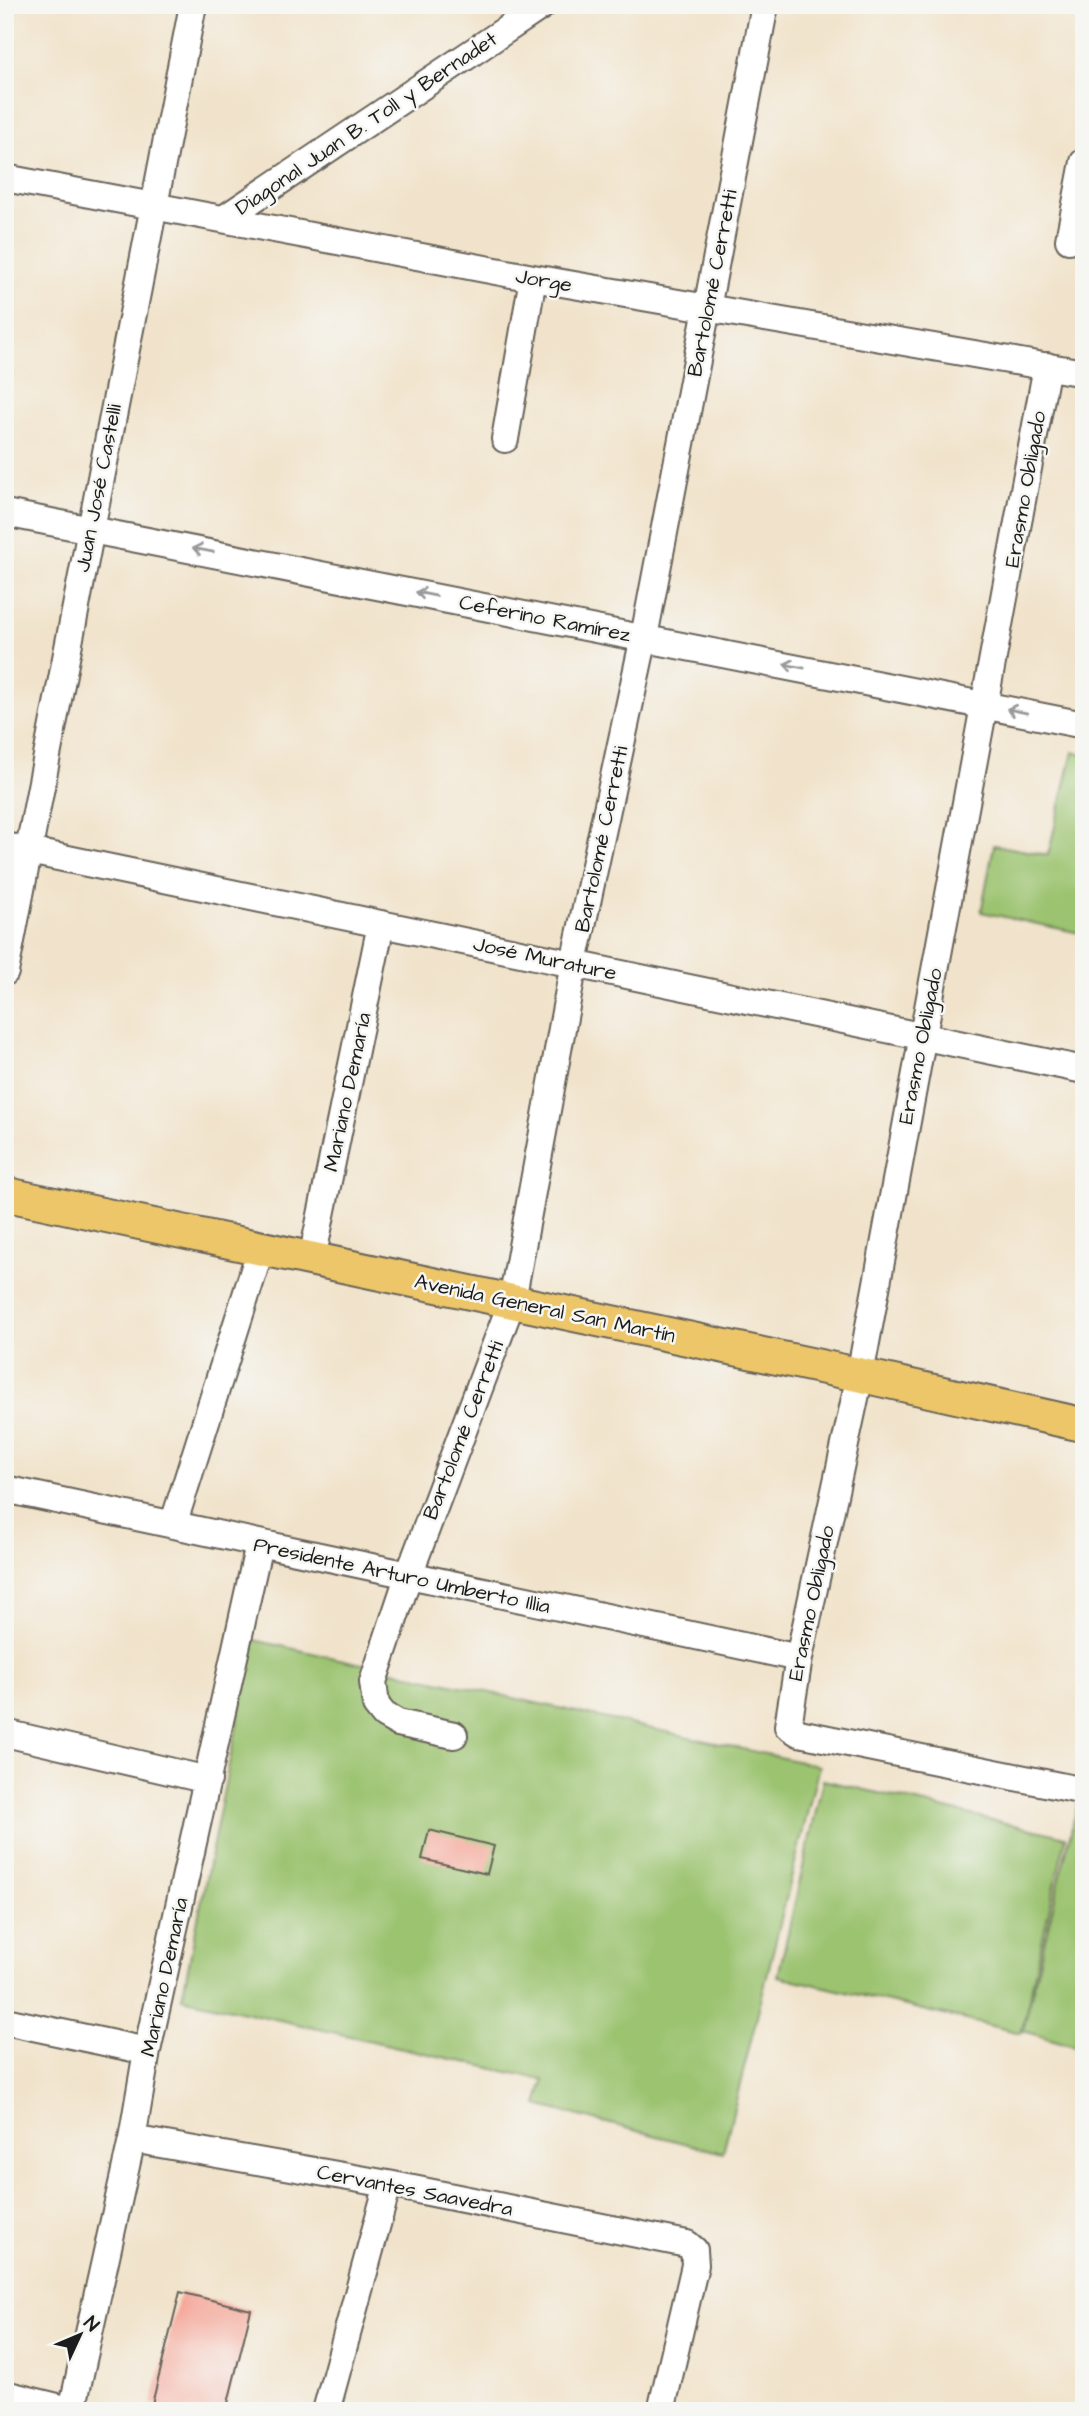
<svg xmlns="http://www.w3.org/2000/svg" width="1089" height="2416" font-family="'Architects Daughter',sans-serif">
  <rect width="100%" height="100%" fill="#f6f6f2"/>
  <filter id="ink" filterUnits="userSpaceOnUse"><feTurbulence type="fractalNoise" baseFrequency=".0143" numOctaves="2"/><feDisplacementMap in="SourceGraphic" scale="14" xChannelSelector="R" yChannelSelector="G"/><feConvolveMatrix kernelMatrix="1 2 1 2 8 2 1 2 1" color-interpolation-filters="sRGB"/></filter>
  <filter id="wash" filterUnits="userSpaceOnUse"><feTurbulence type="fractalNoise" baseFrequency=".00686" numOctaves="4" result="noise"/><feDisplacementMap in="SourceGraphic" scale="28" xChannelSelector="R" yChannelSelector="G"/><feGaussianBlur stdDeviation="1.57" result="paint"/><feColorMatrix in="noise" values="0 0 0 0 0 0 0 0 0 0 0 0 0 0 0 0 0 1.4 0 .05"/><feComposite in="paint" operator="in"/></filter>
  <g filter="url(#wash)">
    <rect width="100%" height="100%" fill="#f1e3cb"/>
    <path fill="#9bc36f" stroke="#5c7046" stroke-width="2" d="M1073,752L1084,755V934L981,912L994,845L1048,855Z
      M254,1640L819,1766L723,2153L537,2105L544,2080L182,1998Z
      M823,1780L1066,1837L1021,2033L778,1976Z
      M1078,1802L1084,1804V2049L1023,2031Z"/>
    <g id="blocks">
      <path fill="#f5a698" d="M429,1830L494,1846L487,1874L422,1859Z
        M180,2292L251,2310L226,2411H180L152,2404Z"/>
    </g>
  </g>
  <g filter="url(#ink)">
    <use href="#blocks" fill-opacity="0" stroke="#676259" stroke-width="2"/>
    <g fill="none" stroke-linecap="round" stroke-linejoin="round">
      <defs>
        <path id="minor" d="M5,178L533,278L1084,373
          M225,218L543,5
          M1069,240L1084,162
          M1047,366L860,1375L799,1658L788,1726L799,1733L1084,1791
          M505,439L533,278
          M5,513L1084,725
          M5,846L1084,1070
          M5,972L193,5
          M312,1259L381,924
          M5,1489L799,1658
          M173,1525L261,1248
          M5,1733L208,1780
          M454,1735L398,1723L384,1715L376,1705L373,1682L408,1577L512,1301L574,963L644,637L765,5
          M5,2021L147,2051
          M132,2139L388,2184L687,2244L694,2250L695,2265L661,2411
          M5,2394L74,2411
          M72,2410L132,2139L147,2051L259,1544
          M326,2411L388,2184"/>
        <path id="major" d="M5,1194L860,1375L1084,1425"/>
      </defs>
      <use href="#minor" stroke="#676259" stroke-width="30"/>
      <use href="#major" stroke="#676259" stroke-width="37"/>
      <use href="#minor" stroke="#fff" stroke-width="26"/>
      <use href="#major" stroke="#ecc669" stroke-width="33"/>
    </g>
    <defs><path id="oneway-shaft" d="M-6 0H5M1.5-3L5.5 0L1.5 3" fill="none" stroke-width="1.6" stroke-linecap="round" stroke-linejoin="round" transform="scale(1.75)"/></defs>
    <g stroke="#999">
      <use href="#oneway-shaft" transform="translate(203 550) rotate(-169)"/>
      <use href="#oneway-shaft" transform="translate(426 594) rotate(-169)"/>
      <use href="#oneway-shaft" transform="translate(794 666) rotate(-169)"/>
      <use href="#oneway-shaft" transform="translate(1017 711) rotate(-168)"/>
    </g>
  </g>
  <g text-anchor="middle" stroke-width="5" stroke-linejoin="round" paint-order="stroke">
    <g font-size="21" fill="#1c1c1c" stroke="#f6f6f2">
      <text transform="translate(366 123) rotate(-34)" y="7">Diagonal Juan B. Toll y Bernadet</text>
      <text transform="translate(544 280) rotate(10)" y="7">Jorge</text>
      <text transform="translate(712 283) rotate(-79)" y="7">Bartolomé Cerretti</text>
      <text transform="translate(98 488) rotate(-79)" y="7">Juan José Castelli</text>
      <text transform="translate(1025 489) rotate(-80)" y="7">Erasmo Obligado</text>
      <text transform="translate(545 618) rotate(11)" y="7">Ceferino Ramírez</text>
      <text transform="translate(601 839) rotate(-78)" y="7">Bartolomé Cerretti</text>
      <text transform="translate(545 958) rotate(12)" y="7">José Murature</text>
      <text transform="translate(920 1046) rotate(-79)" y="7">Erasmo Obligado</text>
      <text transform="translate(347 1092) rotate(-78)" y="7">Mariano Demaría</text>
      <text transform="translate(545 1308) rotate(12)" y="7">Avenida General San Martín</text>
      <text transform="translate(463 1430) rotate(-69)" y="7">Bartolomé Cerretti</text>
      <text transform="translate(402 1575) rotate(12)" y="7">Presidente Arturo Umberto Illia</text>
      <text transform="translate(811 1603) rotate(-78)" y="7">Erasmo Obligado</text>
      <text transform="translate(164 1977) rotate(-78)" y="7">Mariano Demaría</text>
      <text transform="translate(415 2190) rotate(11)" y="7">Cervantes Saavedra</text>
    </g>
  </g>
  <rect width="1089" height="2416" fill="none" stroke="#f6f6f2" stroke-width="28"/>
  <g transform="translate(80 2335) rotate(46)" stroke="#f6f6f2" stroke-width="5" paint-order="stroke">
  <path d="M0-5L12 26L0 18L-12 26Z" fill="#1c1c1c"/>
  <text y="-10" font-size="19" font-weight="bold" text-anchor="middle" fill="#1c1c1c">N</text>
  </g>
</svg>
